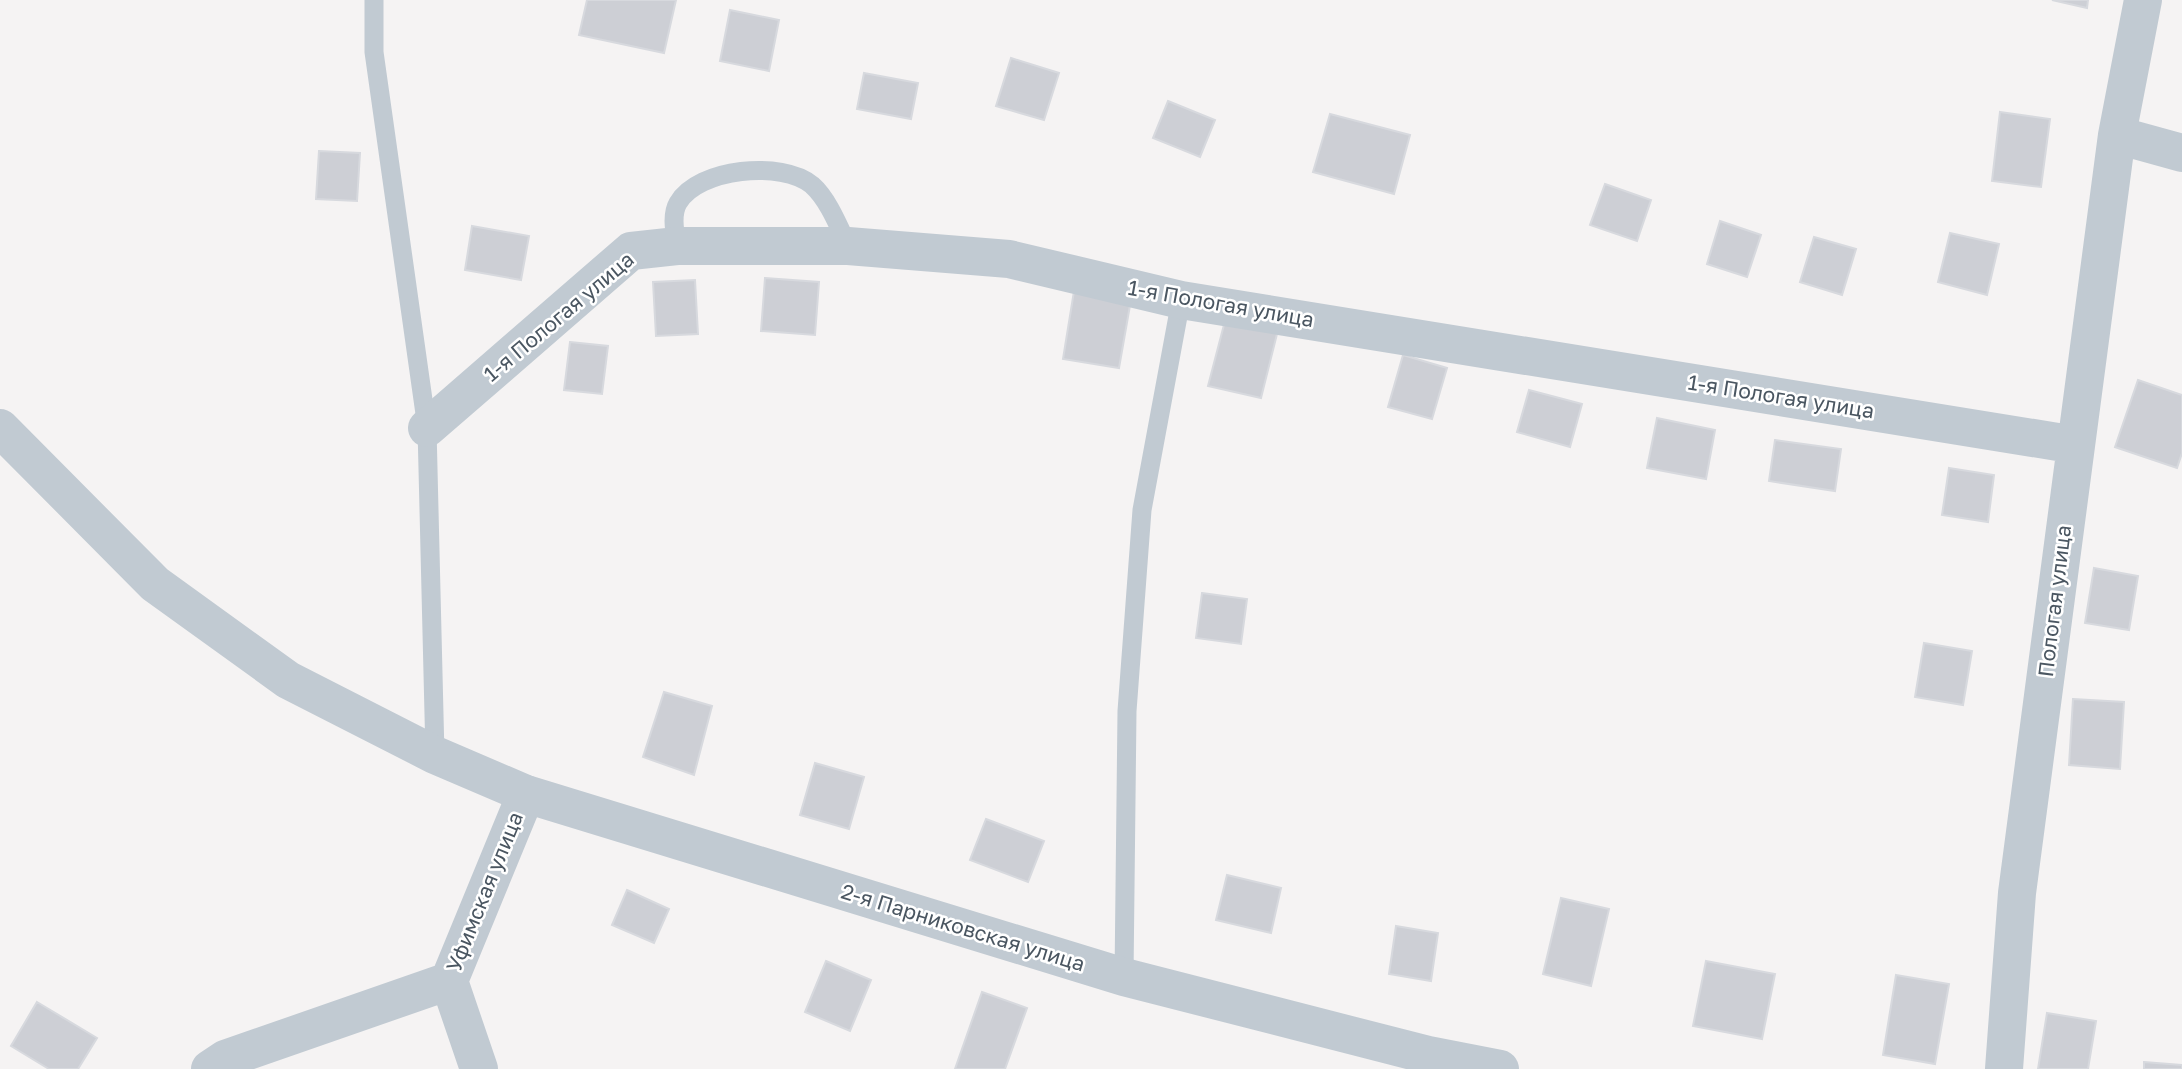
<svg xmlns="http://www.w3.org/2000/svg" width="2182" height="1069" font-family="'Golos Text',sans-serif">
  <rect width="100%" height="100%" fill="#f5f3f3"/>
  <path fill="#cdcfd5" stroke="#d7d9de" stroke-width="2" d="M587,0H676L664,53L579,35Z
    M2052,0H2088L2087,8Z
    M730,10L779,20L769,71L720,61Z
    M1011,58L1059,73L1044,120L996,106Z
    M864,73L918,83L911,119L857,109Z
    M1168,101L1215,120L1200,157L1153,138Z
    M2000,112L2050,119L2041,187L1992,181Z
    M1330,114L1410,135L1394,194L1313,172Z
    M319,151L360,153L357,201L316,199Z
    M1605,184L1651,200L1637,241L1590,225Z
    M1720,221L1761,235L1747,277L1707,264Z
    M472,226L529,236L521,280L465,270Z
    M1950,233L1999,244L1987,295L1938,282Z
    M1814,237L1856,249L1842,295L1800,282Z
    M765,278L819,282L815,335L761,331Z
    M695,280L698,334L656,336L653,282Z
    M1075,285L1132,294L1119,368L1063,359Z
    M1226,317L1278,330L1261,398L1208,386Z
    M570,342L608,346L602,394L564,390Z
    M1403,355L1447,368L1432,419L1388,407Z
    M2138,380L2182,395V453L2177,468L2115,447Z
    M1529,390L1582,404L1570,447L1517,432Z
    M1657,418L1715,430L1706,479L1647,468Z
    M1775,440L1841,449L1835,491L1769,481Z
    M1949,468L1994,475L1988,522L1942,515Z
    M2094,568L2138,576L2129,630L2085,623Z
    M1202,593L1247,599L1241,644L1196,638Z
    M1924,643L1972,651L1963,705L1915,697Z
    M664,692L712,706L694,775L643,757Z
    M2073,699L2124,702L2120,769L2069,765Z
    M815,763L864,777L849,829L800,815Z
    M986,819L1044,841L1028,882L970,860Z
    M1227,875L1281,888L1271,933L1216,920Z
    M627,890L669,909L654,943L612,925Z
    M1561,898L1609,909L1591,986L1543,974Z
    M1396,926L1438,933L1431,981L1389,974Z
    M826,961L871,980L850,1031L805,1012Z
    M1706,961L1775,974L1762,1039L1693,1026Z
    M1896,975L1949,984L1935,1064L1883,1055Z
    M982,992L1027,1008L1005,1069H955Z
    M37,1002L97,1038L78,1069H49L11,1046Z
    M2047,1013L2096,1021L2088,1069H2038Z
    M2144,1062L2182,1065V1069H2144Z"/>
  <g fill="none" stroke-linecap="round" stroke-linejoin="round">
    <path stroke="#c1cad2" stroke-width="19" d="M374,0V52L427,428L435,755
      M677,246C675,233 671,215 678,203C698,168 782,160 812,185C828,199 839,227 848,246
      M1124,977L1127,711L1142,510L1181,300"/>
    <path stroke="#c1cad2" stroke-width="38" d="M2117,135L2182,153
      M427,428L631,251L677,246H848L1009,259L1181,300L2076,445
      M210,1069L225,1059L449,981
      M479,1069L449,981L526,794
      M2004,1069L2017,893L2117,135L2143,0"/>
    <path stroke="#c1cad2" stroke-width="38" d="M0,428L155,584L288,680L435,755L526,794L1124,977L1428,1055L1500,1069"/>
  </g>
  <g text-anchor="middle" stroke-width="5" stroke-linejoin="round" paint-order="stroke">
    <g font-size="21" fill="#4a5661" stroke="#fff">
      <text transform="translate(1221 304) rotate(10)" y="7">1-я Пологая улица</text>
      <text transform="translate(559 317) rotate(-40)" y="7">1-я Пологая улица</text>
      <text transform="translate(1781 397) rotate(9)" y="7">1-я Пологая улица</text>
      <text transform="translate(2055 601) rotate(-83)" y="7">Пологая улица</text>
      <text transform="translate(485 892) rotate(-68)" y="7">Уфимская улица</text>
      <text transform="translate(963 928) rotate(17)" y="7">2-я Парниковская улица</text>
    </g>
  </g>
</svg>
